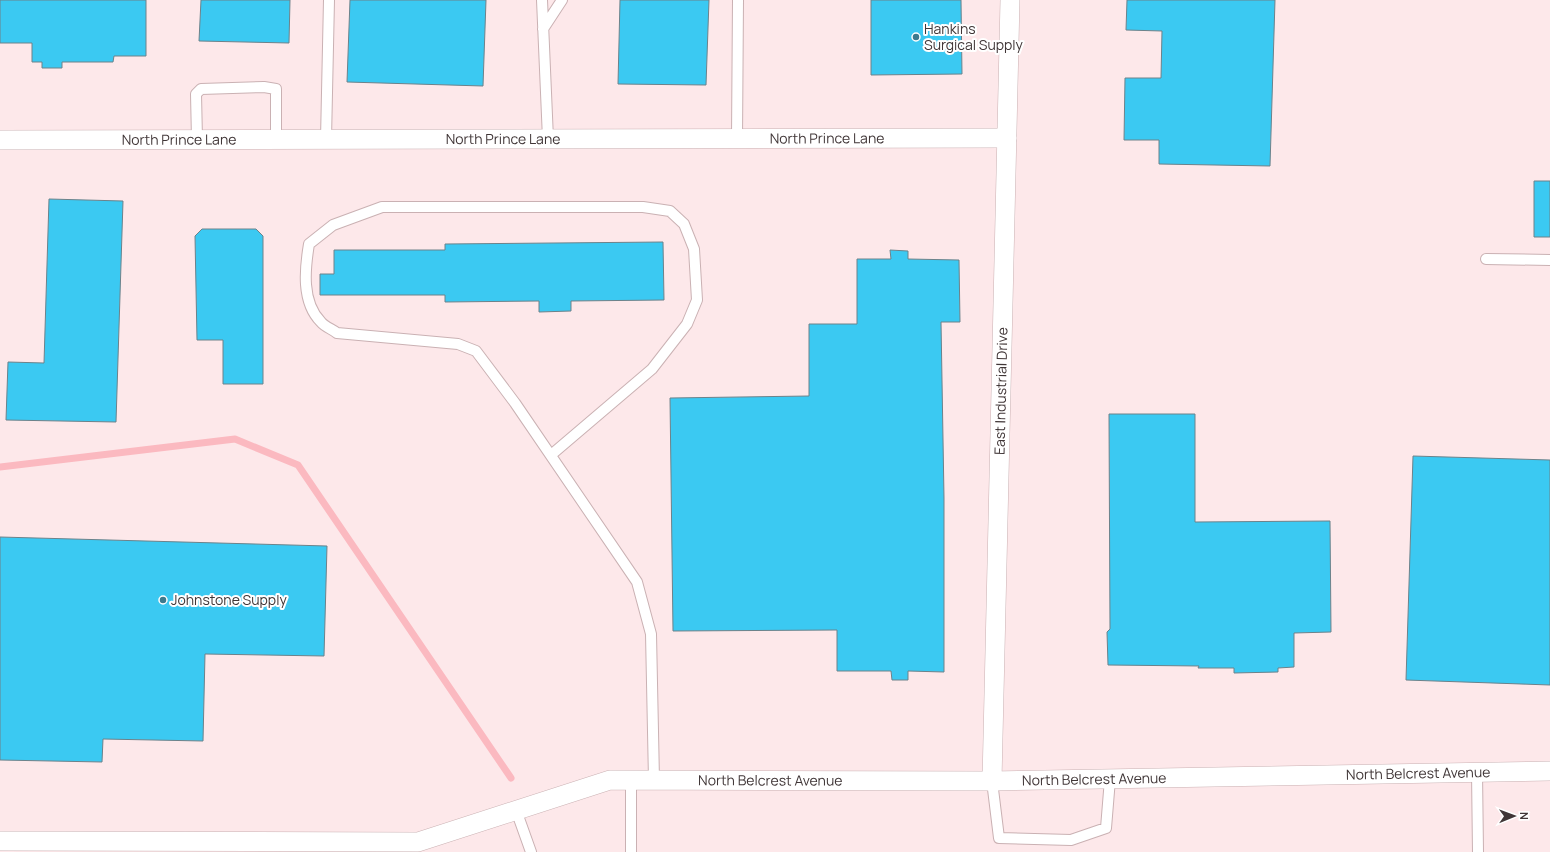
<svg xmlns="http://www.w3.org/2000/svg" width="1550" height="852" font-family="Manrope,sans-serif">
  <rect width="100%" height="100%" fill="#fde8ea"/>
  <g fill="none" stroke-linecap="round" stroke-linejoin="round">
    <path stroke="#fbb9c0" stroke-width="7" d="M0,467L235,439L298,465L511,778"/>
  </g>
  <path fill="#3bc9f2" stroke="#6c828a" d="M0,0H146V56H114L113,62H62V68H42V62H32V43H0Z
    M201,0H290L289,43L199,41Z
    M350,0H486L483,86L347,82Z
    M620,0H709L706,85L618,84Z
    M871,0H961L962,74L871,75Z
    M1127,0H1275L1270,166L1159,164V140H1124L1125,78H1161L1162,31L1126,30Z
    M1534,181H1550V237H1534Z
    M49,199L123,201L116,422L6,420L8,362L44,363Z
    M202,229H256L263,236V384H223V340H197L195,236Z
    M663,242L664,300L571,301V311L539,312V301L445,302V295H320V274H334V250H445V244Z
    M890,250L908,251V259L959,260L960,322H941L944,498V672L908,671V680H892L891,671H837V630L673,631L670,398L809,396V324H857V259H891Z
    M1109,414H1195V522L1330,521L1331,632L1294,633V667L1278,668V672L1234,673V668H1198L1199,666L1108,665L1107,632L1110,629Z
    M1413,456L1550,460V685L1406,680Z
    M0,537L327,546L324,656L205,654L203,741L103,739L102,762L0,760Z"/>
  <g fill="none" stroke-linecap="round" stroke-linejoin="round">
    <defs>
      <path id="service" d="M542,0L548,139
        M543,29L562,0
        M737,138L738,0
        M197,139L196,94L201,89L264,87L276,89V139
        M326,139L329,0
        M1486,259L1550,260
        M551,455L652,369L687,324L697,300L694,249L684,224L670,211L643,207H382L333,225L309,244C305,268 301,302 321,322C325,327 332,329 337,333L458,344L476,351L515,403L637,582L651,634L654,780
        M1477,772L1478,852
        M631,780V852
        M992,781L999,838L1071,840L1106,828L1110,779
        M516,810L531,852"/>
      <g id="minor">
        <path id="s1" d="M0,140L1007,138"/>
        <path id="s2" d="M992,781L1010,0"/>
        <path id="s3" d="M0,841L418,842L610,780L992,781L1550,771"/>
      </g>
    </defs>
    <use href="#service" stroke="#cab1b3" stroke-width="12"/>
    <use href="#minor" stroke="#cab1b3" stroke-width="20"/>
    <use href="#service" stroke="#fff" stroke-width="10"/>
    <use href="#minor" stroke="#fff" stroke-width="19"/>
  </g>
  <g fill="#3b7a8e" stroke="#fff" stroke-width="1.5">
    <circle cx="916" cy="37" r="4"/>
    <circle cx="163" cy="600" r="4"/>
  </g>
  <g text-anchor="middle" stroke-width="4" stroke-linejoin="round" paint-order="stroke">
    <g font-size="14" fill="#403637" stroke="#fff" text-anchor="start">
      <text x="924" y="34">Hankins<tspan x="924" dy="16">Surgical Supply</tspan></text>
      <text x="171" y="605">Johnstone Supply</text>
    </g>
    <g font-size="14" fill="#403637" stroke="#fff">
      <text dy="5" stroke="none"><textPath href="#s1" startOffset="827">North Prince Lane</textPath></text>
      <text dy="5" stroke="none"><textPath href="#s1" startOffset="179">North Prince Lane</textPath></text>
      <text dy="5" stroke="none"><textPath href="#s1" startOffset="503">North Prince Lane</textPath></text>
      <text dy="5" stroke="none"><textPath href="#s2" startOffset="390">East Industrial Drive</textPath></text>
      <text dy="5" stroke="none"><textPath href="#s3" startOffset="1428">North Belcrest Avenue</textPath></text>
      <text dy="5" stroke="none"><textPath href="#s3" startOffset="1104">North Belcrest Avenue</textPath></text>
      <text dy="5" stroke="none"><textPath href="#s3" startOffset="780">North Belcrest Avenue</textPath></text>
    </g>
  </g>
  <g transform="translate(1514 816) rotate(89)" stroke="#ffffff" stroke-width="3" paint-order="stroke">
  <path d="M0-3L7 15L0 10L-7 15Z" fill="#403637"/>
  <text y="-6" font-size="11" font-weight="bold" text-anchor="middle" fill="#403637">N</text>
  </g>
</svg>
